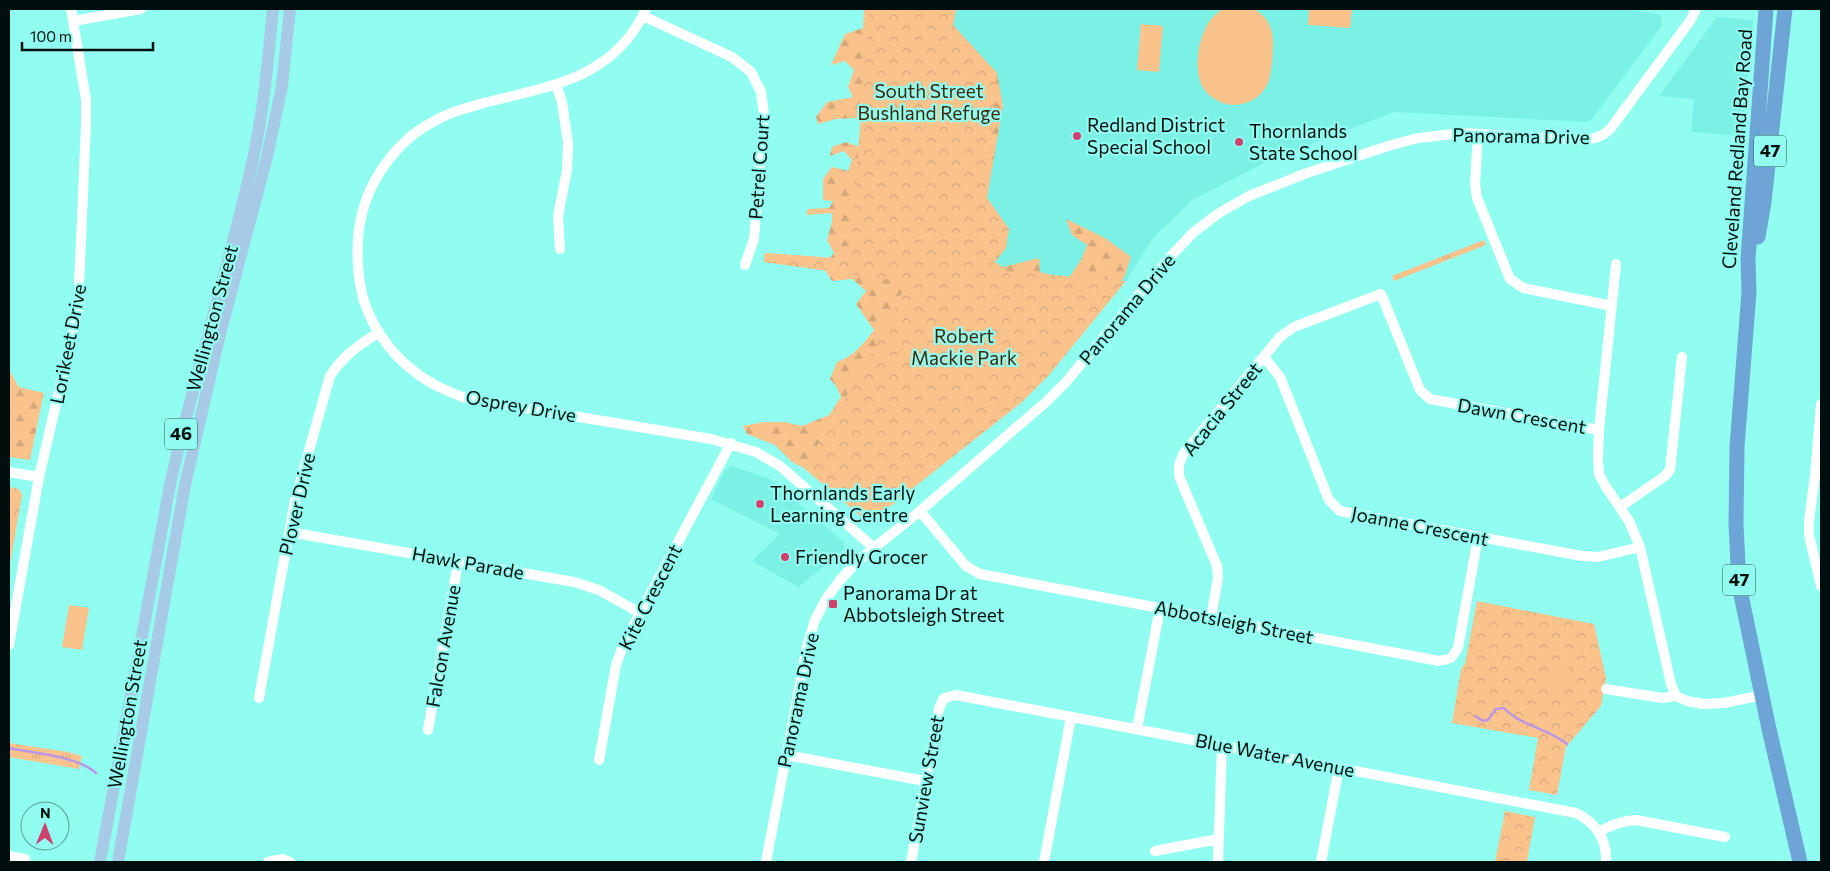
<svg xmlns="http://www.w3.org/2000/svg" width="1830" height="871" font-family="Commissioner,sans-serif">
  <defs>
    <pattern id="grass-tufts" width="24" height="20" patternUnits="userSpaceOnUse" patternTransform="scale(1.25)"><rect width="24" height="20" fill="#fac38c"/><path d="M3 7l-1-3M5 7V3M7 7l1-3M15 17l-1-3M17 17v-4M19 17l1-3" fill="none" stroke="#d4a678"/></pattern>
    <pattern id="forest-firs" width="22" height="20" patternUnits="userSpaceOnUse" patternTransform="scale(1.25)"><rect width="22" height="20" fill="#fac38c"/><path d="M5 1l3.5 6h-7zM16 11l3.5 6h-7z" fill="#d4a678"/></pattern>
    <pattern id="park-crowns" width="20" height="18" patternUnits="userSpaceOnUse" patternTransform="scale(1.25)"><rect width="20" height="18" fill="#fac38c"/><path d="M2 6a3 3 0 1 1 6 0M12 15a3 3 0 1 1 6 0" fill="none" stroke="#d4a678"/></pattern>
  </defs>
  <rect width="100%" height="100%" fill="#91fdf0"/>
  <path fill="#7af1e4" d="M956,9H1620L1654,13L1659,15L1662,20L1661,27L1592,119L1587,122L1394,112L1268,161L1192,200L1153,238L1126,281L991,270L987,198L953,25Z
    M1717,17L1753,20L1743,136L1691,132L1694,99L1659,96Z
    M732,466L770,479L844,542V549L799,587L752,561L780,534L711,499L725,470Z"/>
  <path fill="url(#grass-tufts)" d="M1484,240L1486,245L1394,281L1392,276Z
    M9,743L68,752L82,756L79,769L9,757Z"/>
  <path fill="url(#forest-firs)" d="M864,9H956L953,25L983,59L997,73L1003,106L987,198L1009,229L1006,248L995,262L1003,267L1039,258L1040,272L1068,279L1081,260L1087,245L1072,235L1066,219L1105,238L1131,257L1124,278L869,523L804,468L792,462L775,445L747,434L743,426L764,422H785L802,426L829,415L841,397L836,386L830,379L837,362C854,356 864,343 874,330L856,304L866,291L852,279L832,281L825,270L764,262L765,253L830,258L834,253L827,240L832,222V213L806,215L808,209L829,208L833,201L823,200V179L832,167L848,171L852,160L844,151L830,156L832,147L846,142L859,147L867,143L868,131L857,118L836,119L818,124L816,117L827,102L853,97L848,87L854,70L845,61L831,65L845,34L863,28Z
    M9,370L19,387L44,393L30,460L9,457Z"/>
  <path fill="url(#park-crowns)" d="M869,9H956L953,25L997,73L987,198L1009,229L991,270L1126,281L1049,375L1022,402L869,523L804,468L876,346L907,282L764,262L765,253L850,259Z
    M9,487L19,489L22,495L9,570Z
    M1477,601L1594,624L1606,678L1601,706L1566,747L1557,795L1529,790L1538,738L1452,723L1461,669L1465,664Z
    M1505,811L1535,817L1527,862H1495Z"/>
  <path fill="#fac38c" d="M1224,9C1233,9 1247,6 1255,10C1275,20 1274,42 1272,61C1271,68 1271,76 1268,83C1261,100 1241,109 1223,103C1214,100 1205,93 1201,84C1192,63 1201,18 1224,9Z
    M1309,9H1352L1350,28L1308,25Z
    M1141,24L1163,26L1159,72L1137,70Z
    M69,605L89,608L82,650L62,647Z
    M1568,665L1573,681L1552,687L1547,671Z"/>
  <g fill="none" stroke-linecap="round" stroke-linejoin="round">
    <path stroke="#bc96e6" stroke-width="2.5" d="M1475,716L1483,721L1488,720L1496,709L1504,708C1522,727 1548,728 1567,744
      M9,748C33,753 77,756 96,773"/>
    <path stroke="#fff" stroke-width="10" d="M646,9C614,79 550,86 484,103C466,108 447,113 431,123C410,134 393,152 380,172C358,206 354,245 360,284C365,318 388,352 415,372C430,384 447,391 465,398L711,439L756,452L780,466L873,547
      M643,16L732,57L751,72L761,92L764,115L754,239L745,265
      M73,21L141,9
      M556,84L562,102L568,143L567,170L558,216L560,249
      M1478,134L1475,184L1477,198L1510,279L1523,288L1612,306
      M1264,357L1280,377L1329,500L1340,511L1582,556L1598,557L1640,547
      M1821,404L1815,476L1809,520V535L1821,586
      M1599,430L1616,264
      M9,472L39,477
      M1620,507L1665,476L1670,470L1682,357
      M920,511L966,566L980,574L1439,661L1451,658L1458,648L1478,537
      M289,532L574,582L599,590L640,613
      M1211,618L1218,578L1217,566L1179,476V464L1184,453L1280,337L1294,327L1381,294L1420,390L1430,399L1599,430L1598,459L1599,474L1606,487L1629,521L1640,547L1671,684L1676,696
      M9,645L39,477L78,309L86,124V100L71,9
      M1606,689L1662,698L1676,696L1687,701L1703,704L1724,703L1762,695
      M259,698L295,500L330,376C344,355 358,346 379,332
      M1137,729L1160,608
      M428,730L458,562
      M786,755L925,781
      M599,760L616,665L624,643L731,443
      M1599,832C1612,824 1622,821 1636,820L1725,837
      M1155,851L1218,839
      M9,856L25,859
      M268,862L282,859L290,862
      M766,862L807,646L815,620L826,599L841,579L859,560L920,511L1046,402L1066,382L1171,256L1194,232L1219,213L1249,196L1307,173L1388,146L1418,138L1462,133L1582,140C1593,139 1603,137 1611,128L1690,21L1696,9
      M911,862L939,708L944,698L956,695L1576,813C1596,823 1607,839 1606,862
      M1044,862L1071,717
      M1218,862L1222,745
      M1321,862L1339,768"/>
    <path stroke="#a7cae6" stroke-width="12" d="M100,862L170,485C194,375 229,268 253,159C264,110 268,59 273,9
      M118,862L185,485L221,330L267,157L282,86L290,9"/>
    <path stroke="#6da6d6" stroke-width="15" d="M1766,9L1748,259L1749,292L1737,447L1736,524L1739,585L1769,729L1800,862
      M1758,237L1764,202L1785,9"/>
  </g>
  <g fill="#d0426e" stroke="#91fdf0" stroke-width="2">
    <circle cx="1077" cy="136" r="5"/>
    <circle cx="1239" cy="142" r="5"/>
    <circle cx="760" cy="504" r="5"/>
    <circle cx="785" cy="557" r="5"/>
    <rect x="828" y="599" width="10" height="10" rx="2.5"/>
  </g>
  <g text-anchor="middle" stroke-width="4.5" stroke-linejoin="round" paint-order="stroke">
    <g fill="#91fdf0" stroke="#2c5651" stroke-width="1">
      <rect x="1754" y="135.5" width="32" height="31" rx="4"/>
      <rect x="165" y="418.5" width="32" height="31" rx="4"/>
      <rect x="1723" y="564.5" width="32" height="31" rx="4"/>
    </g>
    <g font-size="18" font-weight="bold" fill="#000f0d">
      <text x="1770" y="157">47</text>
      <text x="181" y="440">46</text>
      <text x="1739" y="586">47</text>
    </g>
    <g font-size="19" fill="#422707" stroke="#91fdf0">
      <text x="929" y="98">South Street<tspan x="929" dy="22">Bushland Refuge</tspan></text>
      <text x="964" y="343">Robert<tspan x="964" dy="22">Mackie Park</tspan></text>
    </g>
    <g font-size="19" fill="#000f0d" stroke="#91fdf0" text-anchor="start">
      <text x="1087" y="132">Redland District<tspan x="1087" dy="22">Special School</tspan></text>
      <text x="1249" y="138">Thornlands<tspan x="1249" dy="22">State School</tspan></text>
      <text x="770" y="500">Thornlands Early<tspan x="770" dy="22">Learning Centre</tspan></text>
      <text x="795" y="564">Friendly Grocer</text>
      <text x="843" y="600">Panorama Dr at<tspan x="843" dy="22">Abbotsleigh Street</tspan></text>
    </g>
    <g font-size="19" fill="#000f0d" stroke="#91fdf0">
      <text transform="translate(1521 136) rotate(1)" y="7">Panorama Drive</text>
      <text transform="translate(1737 149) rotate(-86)" y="7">Cleveland Redland Bay Road</text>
      <text transform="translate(759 167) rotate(-86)" y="7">Petrel Court</text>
      <text transform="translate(1127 309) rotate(-50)" y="7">Panorama Drive</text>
      <text transform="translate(212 318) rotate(-75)" y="7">Wellington Street</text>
      <text transform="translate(68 344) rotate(-79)" y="7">Lorikeet Drive</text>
      <text transform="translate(521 406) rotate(10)" y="7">Osprey Drive</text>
      <text transform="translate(1222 409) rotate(-51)" y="7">Acacia Street</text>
      <text transform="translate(1522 416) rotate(10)" y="7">Dawn Crescent</text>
      <text transform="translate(297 504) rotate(-77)" y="7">Plover Drive</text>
      <text transform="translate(1420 526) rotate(11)" y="7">Joanne Crescent</text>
      <text transform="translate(468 563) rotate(10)" y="7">Hawk Parade</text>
      <text transform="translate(650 597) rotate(-63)" y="7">Kite Crescent</text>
      <text transform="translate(1234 622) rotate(11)" y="7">Abbotsleigh Street</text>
      <text transform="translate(443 646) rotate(-80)" y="7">Falcon Avenue</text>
      <text transform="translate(798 700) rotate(-78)" y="7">Panorama Drive</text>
      <text transform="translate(127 714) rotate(-80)" y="7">Wellington Street</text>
      <text transform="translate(1275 755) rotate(11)" y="7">Blue Water Avenue</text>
      <text transform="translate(926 779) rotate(-80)" y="7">Sunview Street</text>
    </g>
  </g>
  <rect width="1830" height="871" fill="none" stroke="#000f0d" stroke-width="20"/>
  <g transform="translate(45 826) rotate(1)"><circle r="24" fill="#91fdf0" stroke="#579e95"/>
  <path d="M0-4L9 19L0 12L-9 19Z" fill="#d0426e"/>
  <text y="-8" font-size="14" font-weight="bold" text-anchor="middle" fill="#000f0d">N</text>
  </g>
  <path d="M22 42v8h131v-8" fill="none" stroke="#000f0d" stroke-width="2.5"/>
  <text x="30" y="42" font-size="15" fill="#000f0d" stroke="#91fdf0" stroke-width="4" paint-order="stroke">100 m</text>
</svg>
